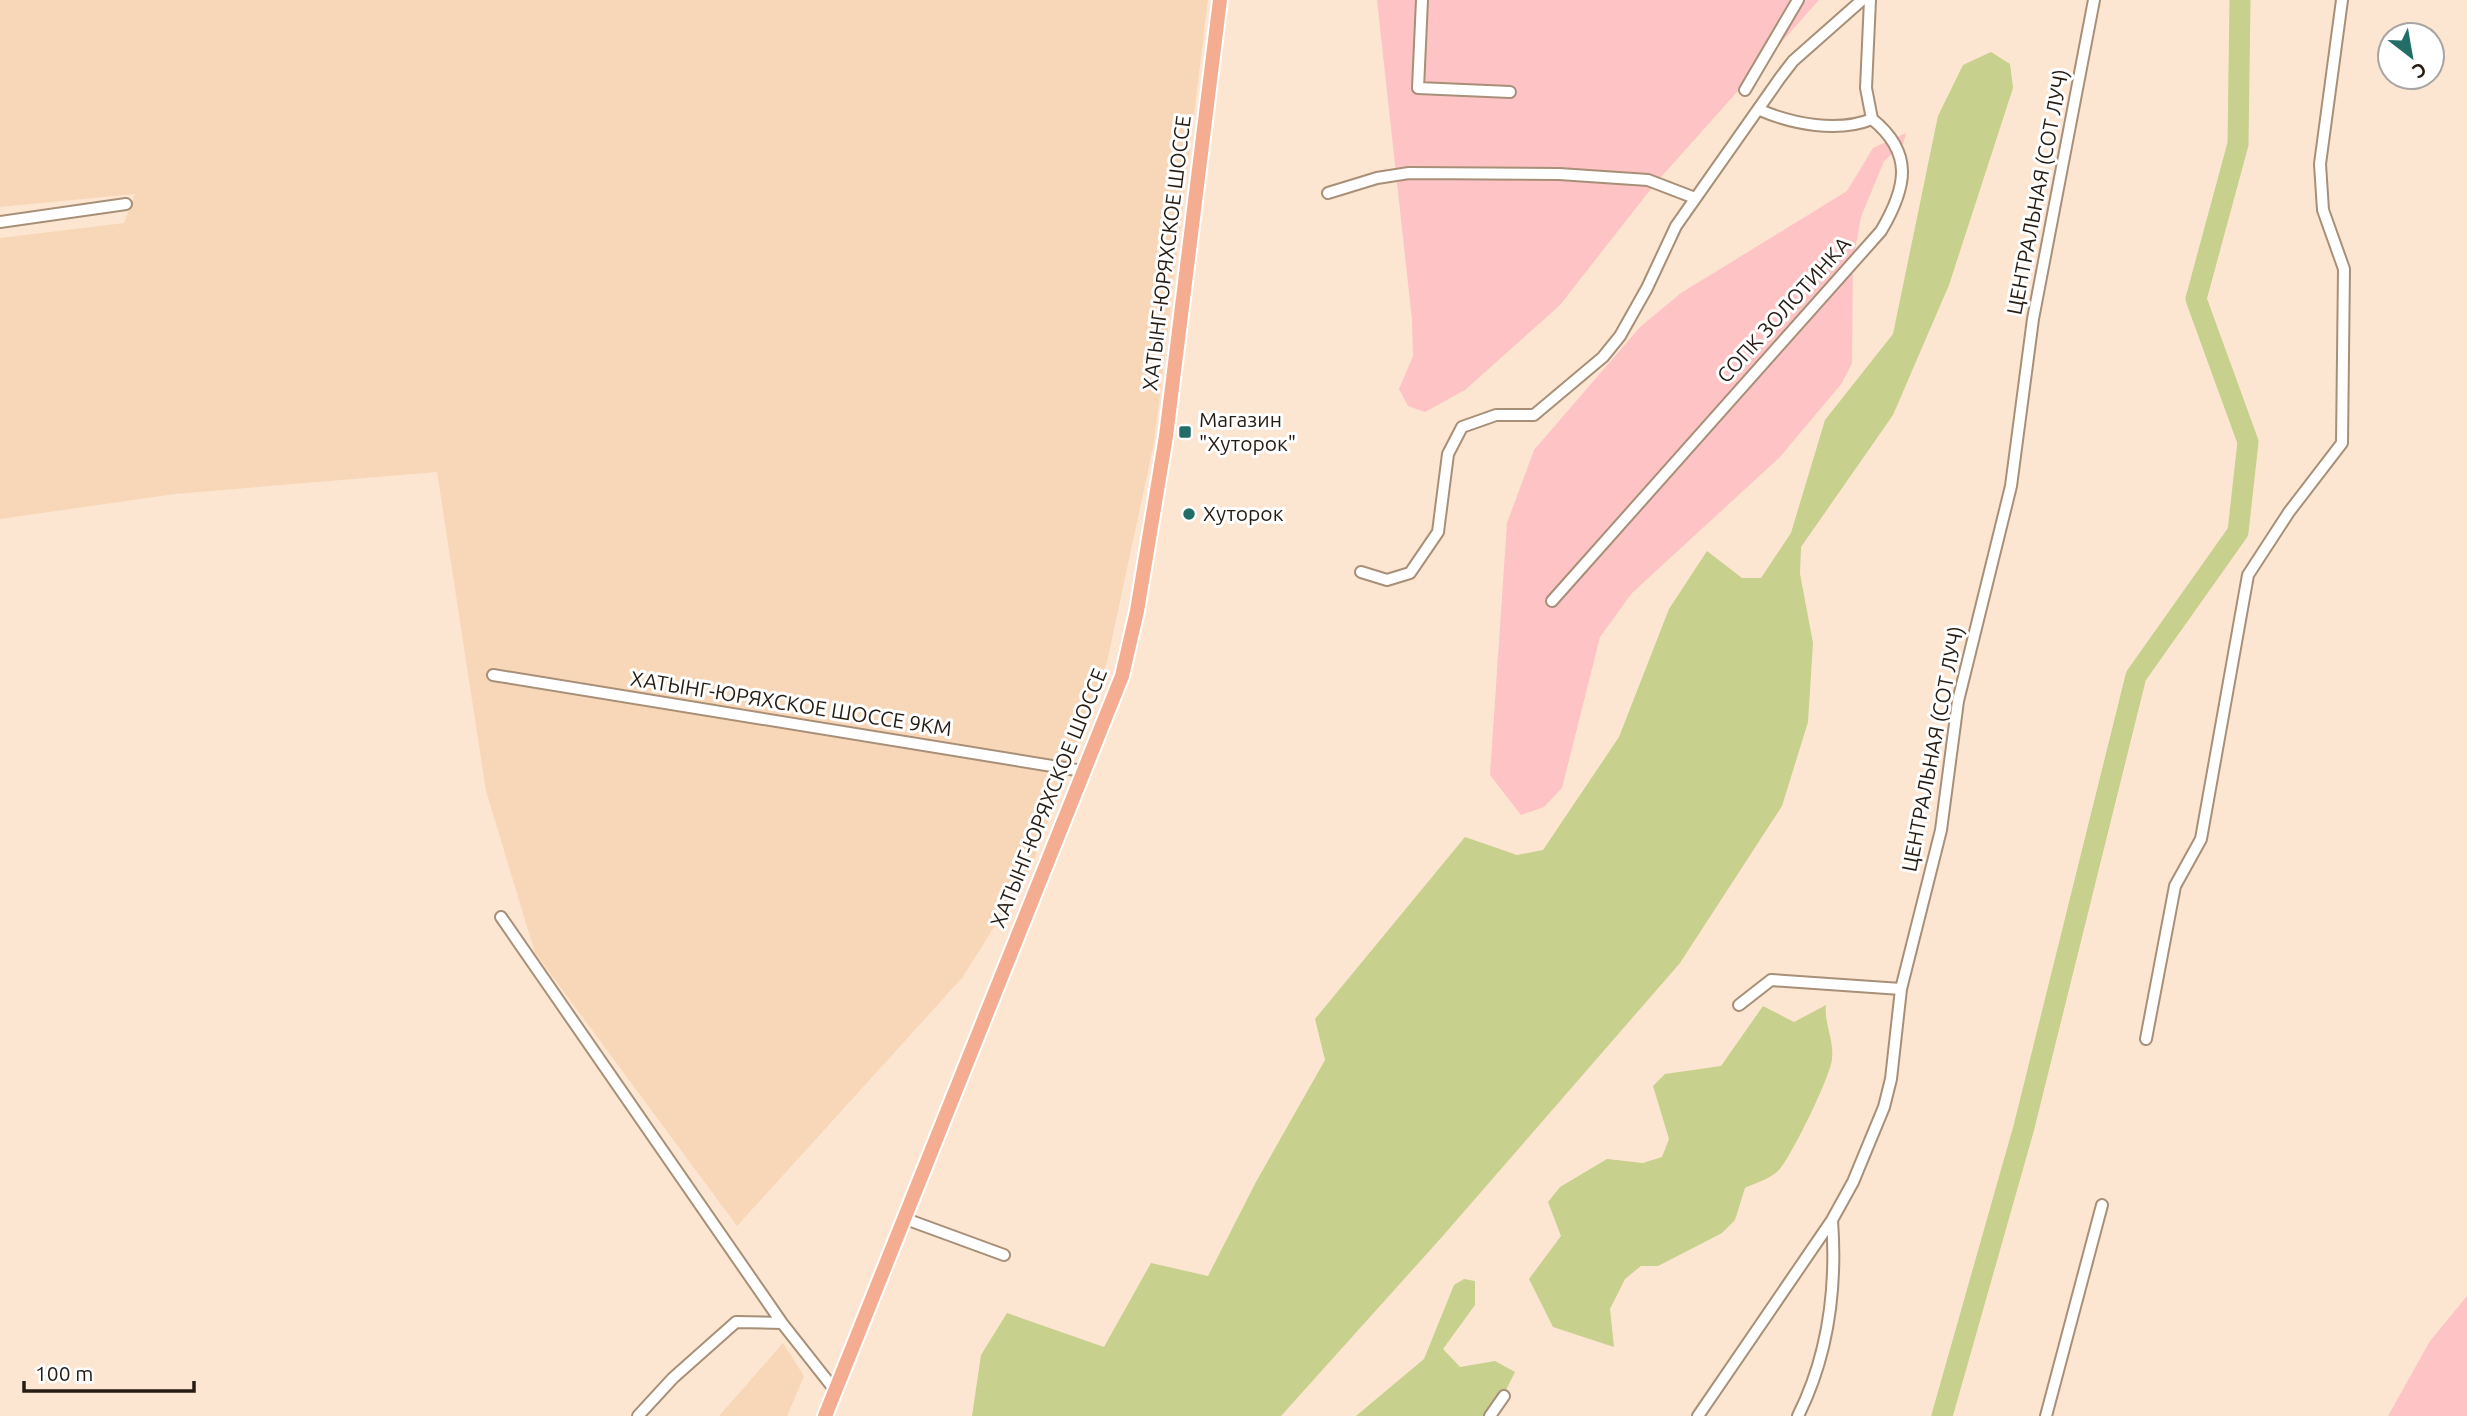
<svg xmlns="http://www.w3.org/2000/svg" width="2467" height="1416" font-family="Ubuntu,sans-serif">
  <rect width="100%" height="100%" fill="#fce6d1"/>
  <path fill="#f8d7b8" d="M0,0H1208L1154,443L1107,662L1030,870L962,978L737,1226L535,953L486,791L437,472L175,494L0,519V238L124,223L135,194L0,207Z
    M783,1343L804,1376L787,1416H719Z"/>
  <path fill="#fdc3c5" d="M1377,0H1819L1654,185L1560,305L1465,390L1425,412L1408,406L1399,389L1413,356L1412,320Z
    M1906,133L1903,144L1884,161L1861,217L1853,261L1852,363L1842,383L1780,457L1632,593L1600,637L1562,788L1544,807L1521,815L1490,775L1507,523L1534,450L1640,327L1681,293L1847,191L1873,148Z
    M2467,1296V1416H2388L2430,1341Z"/>
  <path fill="#c7d08c" d="M1991,52L2010,64L2013,88L1949,285L1893,415L1801,547L1800,574L1813,643L1808,722L1782,806L1680,963L1441,1238L1281,1416H972L981,1355L1007,1313L1104,1347L1151,1263L1208,1276L1256,1182L1325,1060L1315,1019L1465,837L1517,855L1543,850L1619,737L1669,609L1707,551L1742,578H1761L1791,533L1825,420L1893,334L1938,116L1963,65Z
    M1826,1005C1824,1024 1834,1039 1832,1058C1832,1074 1790,1159 1779,1170C1772,1178 1755,1183 1745,1188L1735,1220L1722,1233L1658,1266H1641L1625,1279L1610,1309L1614,1347L1553,1327L1529,1279L1561,1236L1548,1202L1560,1187L1607,1159L1643,1163L1662,1157L1669,1139L1653,1086L1665,1074L1721,1066L1763,1006L1794,1022Z
    M1464,1279L1475,1281V1305L1443,1349L1460,1367L1495,1361L1515,1372L1502,1398L1483,1416H1356L1424,1359L1454,1285Z"/>
  <g fill="none" stroke-linecap="round" stroke-linejoin="round">
    <path stroke="#c7d08c" stroke-width="21" d="M1942,1416L2024,1127L2136,676L2238,532L2248,442L2196,299L2238,144L2240,0"/>
    <defs>
      <path id="minor" d="M1422,0L1418,88L1510,92
        M1745,90L1798,0
        M1760,110C1792,124 1838,133 1872,119
        M1328,193L1377,178L1409,173L1559,174L1648,180L1695,198
        M0,222L126,204
        M1361,572L1387,580L1410,573L1438,532L1448,454L1462,427L1496,415H1534L1603,357L1620,336L1647,288L1676,226L1780,78L1793,61L1862,0
        M1552,601L1881,231C1907,187 1914,153 1872,119L1866,88L1870,0
        M493,675L1083,771
        M501,917L782,1323L834,1389
        M1739,1005L1771,980L1901,989
        M2146,1039L2175,886L2201,839L2248,575L2289,512L2342,443L2344,269L2323,210L2320,164L2342,0
        M903,1218L1004,1255
        M638,1416L673,1378L736,1322L782,1323
        M1490,1416L1504,1396
        M1698,1416L1832,1220L1853,1182L1884,1107L1891,1079L1901,989L1941,830L1958,701L2011,486L2033,319L2094,0
        M1798,1416C1829,1354 1837,1288 1832,1220
        M2046,1416L2102,1205"/>
      <path id="major" d="M825,1416L1122,676L1137,611L1166,436L1220,0"/>
    </defs>
    <use href="#minor" stroke="#a88f77" stroke-width="14"/>
    <use href="#major" stroke="#fff" stroke-width="18"/>
    <use href="#minor" stroke="#fff" stroke-width="10"/>
    <use href="#major" stroke="#f5ad92" stroke-width="14"/>
  </g>
  <g fill="#236d68" stroke="#fff" stroke-width="2.5">
    <rect x="1178" y="425" width="14" height="14" rx="3.5"/>
    <circle cx="1189" cy="514" r="7"/>
  </g>
  <g text-anchor="middle" stroke-width="6" stroke-linejoin="round" paint-order="stroke">
    <g font-size="21" fill="#261c13" stroke="#fff">
      <text transform="translate(2038 192) rotate(-79)" y="7">ЦЕНТРАЛЬНАЯ (СОТ ЛУЧ)</text>
      <text transform="translate(1167 253) rotate(-83)" y="7">ХАТЫНГ-ЮРЯХСКОЕ ШОССЕ</text>
      <text transform="translate(1784 310) rotate(-48)" y="7">СОПК ЗОЛОТИНКА</text>
      <text transform="translate(791 704) rotate(9)" y="7">ХАТЫНГ-ЮРЯХСКОЕ ШОССЕ 9КМ</text>
      <text transform="translate(1933 749) rotate(-79)" y="7">ЦЕНТРАЛЬНАЯ (СОТ ЛУЧ)</text>
      <text transform="translate(1049 798) rotate(-68)" y="7">ХАТЫНГ-ЮРЯХСКОЕ ШОССЕ</text>
    </g>
    <g font-size="21" fill="#261c13" stroke="#fff" text-anchor="start">
      <text x="1199" y="427">Магазин<tspan x="1199" dy="24">"Хуторок"</tspan></text>
      <text x="1203" y="521">Хуторок</text>
    </g>
  </g>
  <g transform="translate(2411 56) rotate(149)"><circle r="33" fill="#ffffff" stroke="#a8a4a1" stroke-width="2"/>
  <path d="M0-5L12 26L0 18L-12 26Z" fill="#236d68"/>
  <text y="-10" font-size="19" font-weight="bold" text-anchor="middle" fill="#261c13">С</text>
  </g>
  <path d="M24 1381v10h170v-10" fill="none" stroke="#261c13" stroke-width="3.5"/>
  <text x="35" y="1381" font-size="21" fill="#261c13" stroke="#ffffff" stroke-width="5" paint-order="stroke">100 m</text>
</svg>
